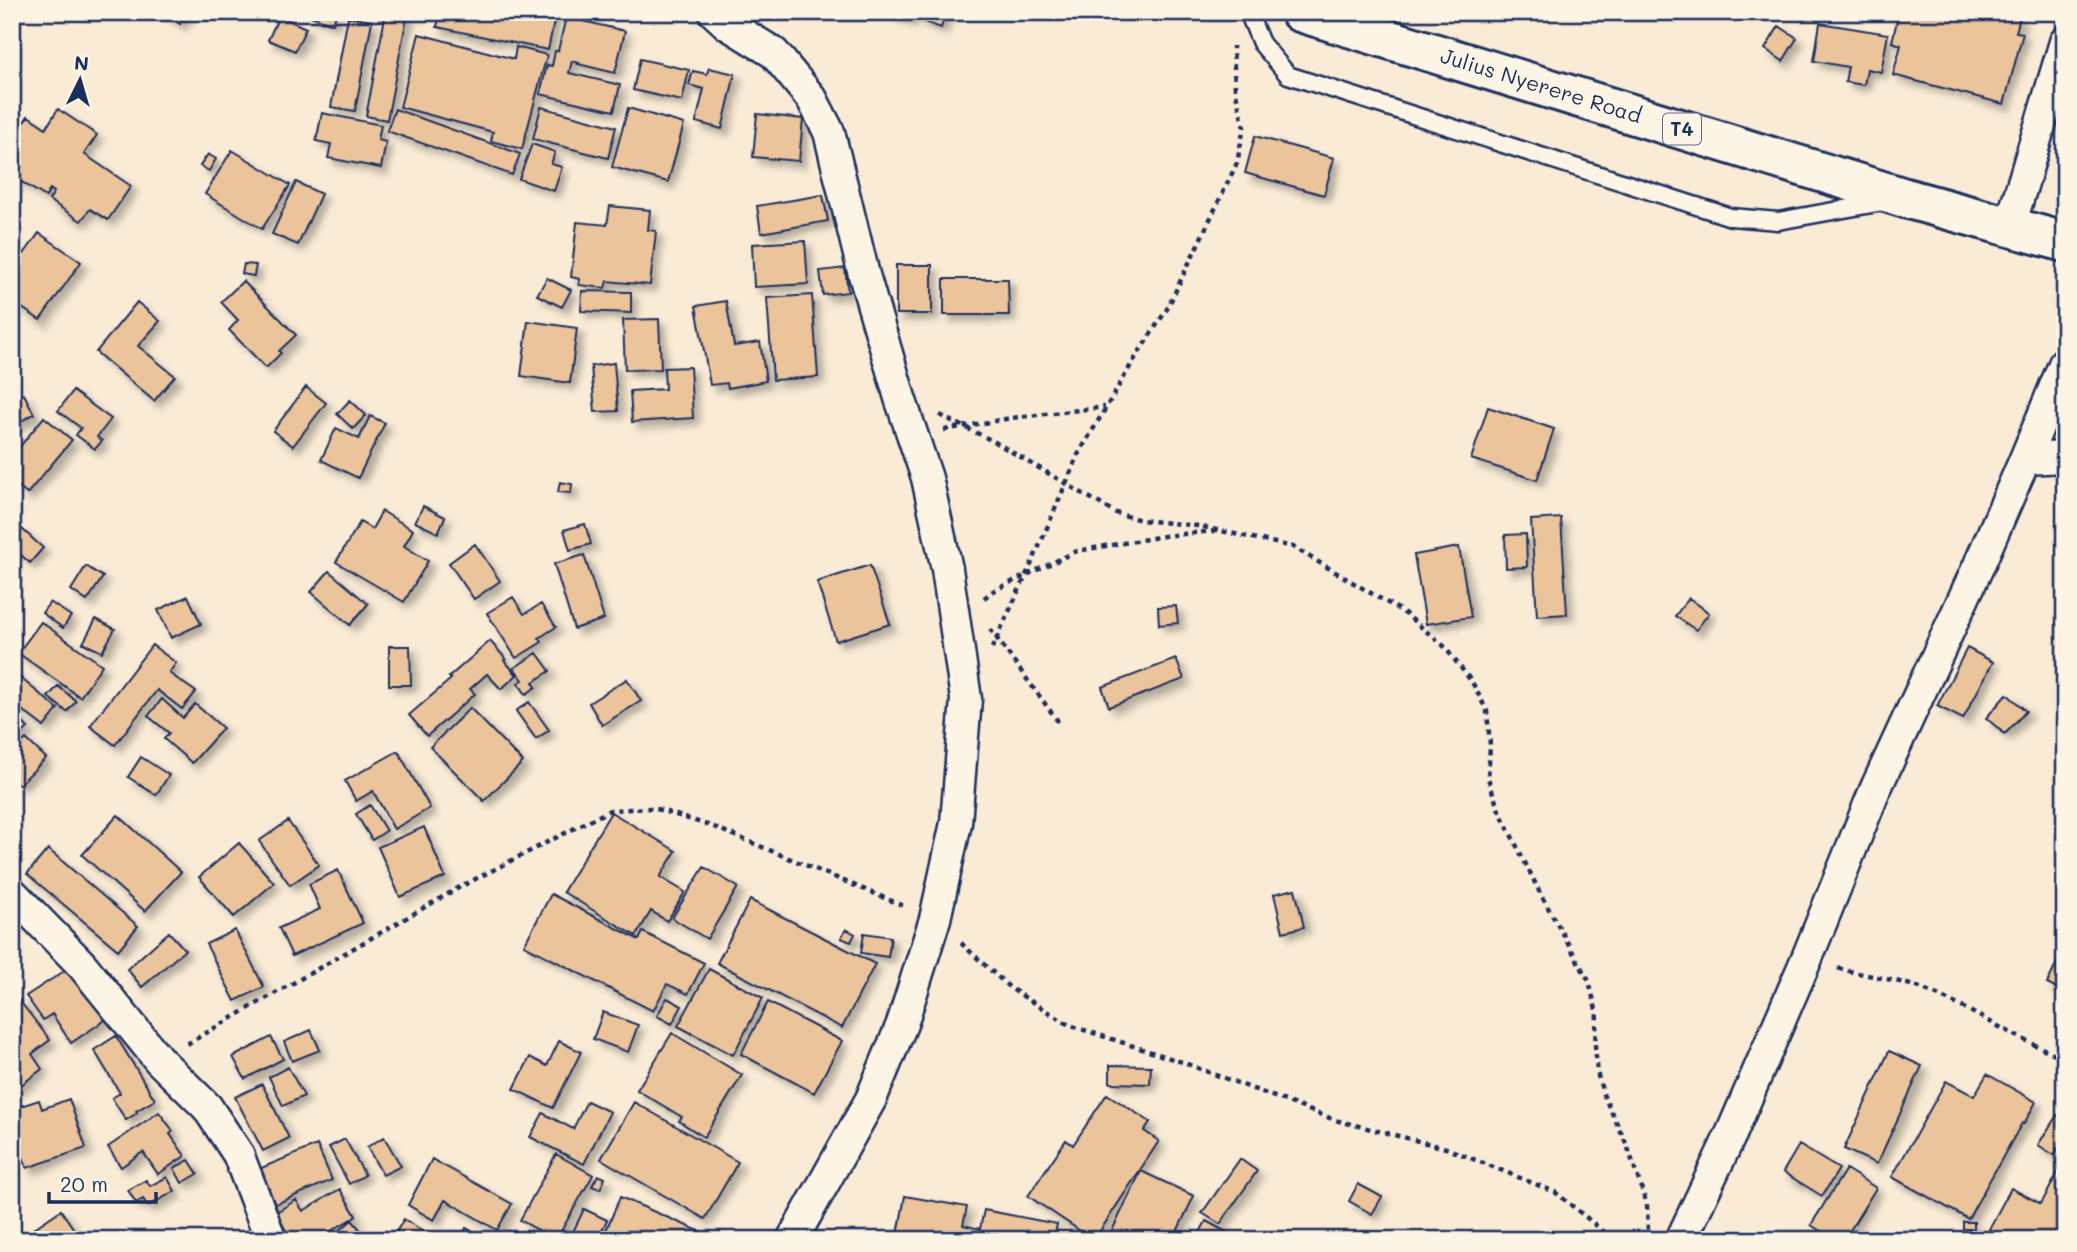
<svg xmlns="http://www.w3.org/2000/svg" width="2077" height="1252" font-family="Mali,sans-serif">
  <defs>
    <filter id="shadow"><feDropShadow dx="6" dy="6" stdDeviation="3.5" flood-color="#0004"/></filter>
  </defs>
  <rect width="100%" height="100%" fill="#f9ebd6"/>
  <filter id="ink" filterUnits="userSpaceOnUse"><feTurbulence type="fractalNoise" baseFrequency=".0143" numOctaves="2"/><feDisplacementMap in="SourceGraphic" scale="14" xChannelSelector="R" yChannelSelector="G"/><feConvolveMatrix kernelMatrix="1 2 1 2 8 2 1 2 1" color-interpolation-filters="sRGB"/></filter>
  <g filter="url(#ink)">
    <path fill="#ebc49b" stroke="#1b2f5e" stroke-width="2" filter="url(#shadow)" d="M162,12H187L180,24Z
      M306,12H337L333,24L308,15L309,13Z
      M386,12H418V14L408,12L387,120L366,116Z
      M440,12H556L548,50L437,27Z
      M888,12H914L910,21Z
      M921,12H946L941,28L919,20Z
      M1899,12H2001L2020,17L2016,32L2023,33L2004,104L1893,75L1901,45L1892,42Z
      M279,16L306,28L295,51L268,40Z
      M348,17L372,21L355,111L331,107Z
      M566,17L625,31L615,73L578,64L579,63L572,61L569,73L620,85L614,111L540,94L547,65L552,66L555,51H558Z
      M1820,23L1888,34L1881,72L1867,69L1864,85L1845,82L1848,67L1814,61Z
      M1779,26L1797,38L1783,61L1765,49Z
      M419,34L514,59L516,47L547,55L522,149L491,141L493,132L400,107Z
      M640,59L689,70L682,101L633,90Z
      M709,68L735,74L722,129L696,122L704,89L689,85L693,71L707,74Z
      M541,107L616,127L608,158L533,139Z
      M628,108L684,124L668,182L612,167Z
      M58,109L97,135L84,154L131,186L108,220L90,209L81,221L49,200L54,192L50,189L46,197L12,176L14,165L12,164V140L28,116L46,128Z
      M395,109L520,154L512,175L387,131Z
      M322,113L381,125L378,140L386,142L381,168L328,158L331,144L316,141Z
      M757,114L803,119L799,161L753,157Z
      M1255,136L1334,158L1324,195L1245,173Z
      M532,144L555,152L551,164L562,167L554,191L519,179Z
      M232,150L290,185L262,229L205,194Z
      M208,154L216,159L209,171L200,166Z
      M296,182L321,194L298,245L272,234Z
      M823,195L828,221L761,233L757,206Z
      M610,206L650,210L648,230L656,231L650,285L607,281L605,288L579,285L580,279L571,277L577,222L607,225Z
      M39,233L81,262L40,320L12,301V246L24,254Z
      M805,241L808,284L754,287L752,244Z
      M244,264L256,265L254,276L242,274Z
      M896,265H932V314H896Z
      M845,268L848,292L823,295L820,271Z
      M547,278L571,290L562,307L537,295Z
      M944,279H1008L1009,315H944Z
      M243,281L296,335L279,351L281,353L266,368L229,330L238,320L221,302Z
      M582,291L631,292V313L581,311Z
      M812,295L818,377L773,380L767,298Z
      M726,301L734,346L760,342L766,381L728,388L727,383L710,385L696,306Z
      M137,302L160,321L138,346L175,376L154,401L96,352Z
      M659,319L661,369L625,370L623,320Z
      M528,321L577,328L570,383L521,376Z
      M614,363L618,411L595,412L591,366Z
      M690,367L693,418L632,422L630,391L665,389L664,368Z
      M306,387L326,403L293,446L273,431Z
      M73,391L111,419L97,437L102,441L95,449L76,435L81,428L58,411Z
      M24,394L34,414L12,426V400Z
      M350,400L366,415L353,429L337,414Z
      M1488,407L1554,429L1537,480L1471,459Z
      M370,416L385,423L358,478L321,460L336,428L359,439Z
      M44,417L72,440L27,494L12,482V456Z
      M560,482L572,484L571,493L558,492Z
      M423,506L445,517L438,533L415,522Z
      M382,511L413,530L404,546L428,561L404,602L336,562L360,522L372,529Z
      M1561,518L1567,614L1537,616L1531,520Z
      M585,524L591,544L570,550L564,530Z
      M22,529L43,548L30,563L12,547V540Z
      M1526,534L1527,567L1506,568L1505,535Z
      M475,544L500,581L474,599L449,563Z
      M1459,547L1471,617L1426,624L1414,555Z
      M584,555L604,619L574,629L554,564Z
      M870,565L890,624L836,641L817,582Z
      M86,566L103,577L87,601L71,590Z
      M329,571L368,604L350,625L311,592Z
      M188,596L201,624L171,638L158,610Z
      M513,597L524,614L541,604L556,627L539,638L542,642L516,658L487,613Z
      M1689,598L1709,613L1696,630L1675,616Z
      M50,602L71,616L63,628L42,613Z
      M1176,606L1178,623L1159,625L1158,607Z
      M96,619L115,629L102,652L83,643Z
      M41,622L102,665L80,697L18,653Z
      M490,641L506,659L504,660L517,675L501,689L487,674L470,689L475,694L427,736L409,715L451,679L449,677Z
      M152,645L176,663L169,673L196,692L182,709L157,690L115,745L90,726Z
      M389,646H410L411,685H389Z
      M1967,648L1993,662L1963,719L1937,706Z
      M537,653L550,671L533,682L536,687L526,694L518,683L523,680L514,668Z
      M1176,659L1184,679L1109,707L1102,687Z
      M12,671L58,709L44,727L12,702Z
      M627,679L641,701L602,725L589,703Z
      M58,686L76,701L67,712L48,697Z
      M2007,694L2026,711L2005,734L1986,718Z
      M162,699L183,718L195,704L223,728L192,763L164,739L169,733L148,716Z
      M529,702L549,730L536,739L516,711Z
      M470,708L523,762L484,801L430,747Z
      M12,711L28,728L12,743Z
      M26,739L46,758L19,785L12,779V752Z
      M398,751L430,808L394,829L373,791L356,801L345,781Z
      M141,757L169,775L156,795L128,777Z
      M370,805L386,831L372,840L356,814Z
      M611,812L676,851L660,877L685,892L667,921L651,911L636,936L563,892Z
      M118,815L181,872L145,911L82,855Z
      M288,821L319,865L290,885L259,841Z
      M424,827L445,877L400,897L378,847Z
      M239,843L274,883L234,917L199,877Z
      M48,849L138,926L118,950L27,874Z
      M704,867L738,887L707,939L672,918Z
      M338,870L363,923L292,956L279,928L320,909L309,884Z
      M1295,889L1304,927L1283,932L1274,894Z
      M551,894L639,940L643,932L704,963L688,994L667,984L653,1011L524,945Z
      M750,900L875,964L842,1028L717,963Z
      M846,929L855,934L851,942L841,938Z
      M235,930L264,987L235,1001L206,944Z
      M169,932L185,950L142,987L127,969Z
      M864,933L891,937L888,957L861,953Z
      M2065,946V993L2047,984Z
      M72,966L108,1018L71,1043L52,1014L43,1020L26,996Z
      M709,969L763,998L733,1055L678,1026Z
      M667,998L682,1006L672,1024L657,1016Z
      M19,1000L50,1040L32,1054L42,1069L16,1089L12,1085V1005Z
      M768,1002L842,1041L814,1093L741,1054Z
      M603,1012L638,1025L628,1052L593,1039Z
      M311,1030L320,1050L292,1061L284,1042Z
      M672,1033L742,1075L704,1137L679,1121L682,1117L637,1090Z
      M116,1036L155,1100L136,1111L137,1113L126,1120L112,1098L120,1093L94,1050Z
      M271,1037L283,1059L245,1079L233,1057Z
      M559,1041L581,1052L553,1108L514,1089L530,1057L547,1066Z
      M1889,1051L1922,1066L1877,1164L1844,1149Z
      M1110,1065L1151,1066L1150,1084L1110,1083Z
      M288,1067L304,1096L283,1106L269,1077Z
      M1987,1074L2036,1102L2024,1124L2022,1123L1968,1219L1892,1177L1946,1081L1974,1096Z
      M262,1084L289,1138L263,1151L235,1097Z
      M1107,1094L1150,1122L1144,1131L1159,1141L1094,1240L1028,1196L1066,1140L1073,1145Z
      M69,1099L86,1148L27,1168L12,1127V1109L39,1100L42,1109Z
      M587,1101L610,1112L584,1164L530,1137L543,1113L573,1129Z
      M634,1102L738,1162L705,1219L601,1159Z
      M159,1112L173,1131L170,1134L185,1156L158,1174L143,1152L121,1167L108,1147Z
      M2057,1115L2065,1120V1138L2054,1155L2038,1145Z
      M384,1137L401,1166L383,1175L367,1147Z
      M345,1139L365,1175L349,1184L329,1147Z
      M317,1145L332,1180L264,1209L249,1173Z
      M1799,1145L1839,1169L1822,1196L1783,1172Z
      M556,1154L593,1175L556,1240L520,1220Z
      M432,1159L512,1204L497,1230L445,1200L434,1220L408,1205Z
      M1240,1159L1257,1171L1220,1224L1202,1213Z
      M189,1160L198,1174L182,1183L174,1168Z
      M2065,1160V1240H2009L1989,1229L2011,1188L2041,1204Z
      M1846,1169L1876,1188L1844,1240H1835L1811,1225Z
      M1141,1171L1194,1196L1173,1240L1108,1239Z
      M598,1175L605,1178L600,1189L592,1186Z
      M167,1177L175,1191L148,1206L143,1199L136,1203L128,1190L146,1180L150,1186Z
      M1358,1184L1382,1197L1372,1214L1349,1201Z
      M340,1189L356,1216L316,1240H292L275,1213L296,1200L303,1211Z
      M905,1196L967,1207L963,1225L980,1229L984,1210L1057,1224L1054,1240H897Z
      M620,1197L706,1234L704,1240H602Z
      M584,1209L607,1220L597,1240H569Z
      M61,1210L81,1240H31L27,1233Z
      M404,1219L436,1240H391Z
      M352,1220L369,1240H328Z
      M1206,1221L1241,1240H1196Z
      M1963,1222H1974V1229H1963Z
      M466,1228L488,1240H459Z
      M509,1231L525,1240H504Z"/>
    <g fill="none" stroke-linecap="round" stroke-linejoin="round">
      <defs>
        <path id="lane" d="M1248,12L1261,43L1288,75L1731,217L1778,221L1883,202"/>
        <path id="street" d="M714,12L727,24L774,53L812,99L829,132L864,275L900,398L927,478L947,569L966,699L956,823L935,919L902,1024L871,1099L792,1240
          M2010,226L2065,42
          M2025,459L2065,457
          M12,893L82,965L159,1060L207,1107L238,1154L271,1240
          M1681,1240L1732,1132L1807,958L1875,790L1979,565L2025,459L2065,362"/>
        <g id="highway">
          <path id="s1" d="M1300,12L1905,198L2065,242"/>
        </g>
      </defs>
      <use href="#lane" stroke="#1b2f5e" stroke-width="21"/>
      <use href="#street" stroke="#1b2f5e" stroke-width="35"/>
      <use href="#highway" stroke="#1b2f5e" stroke-width="44"/>
      <path stroke="#1b2f5e" stroke-width="4.5" stroke-dasharray="5 5" stroke-linecap="butt" d="M940,415L993,441L1116,513L1141,520L1199,526L1293,547L1403,612L1443,645L1472,682L1487,711L1490,745L1488,778L1498,808L1541,895L1589,981L1597,1014L1595,1044L1597,1072L1603,1094L1627,1145L1647,1205L1648,1233
        M944,430L1011,418L1105,407
        M984,598L993,591L1077,551L1164,536L1215,531
        M990,629L1060,724
        M992,648L1035,556L1078,455L1134,360L1167,309L1237,163L1244,127L1235,89L1233,46
        M961,943L1010,988L1069,1025L1182,1062L1335,1120L1446,1148L1555,1192L1614,1240
        M1838,968C1866,976 1896,979 1923,989C1972,1009 2016,1039 2065,1058
        M187,1044L460,887L610,810L654,808L714,827L904,906"/>
      <use href="#lane" stroke="#fcf5e5" stroke-width="16"/>
      <use href="#street" stroke="#fcf5e5" stroke-width="30"/>
      <use href="#highway" stroke="#fcf5e5" stroke-width="38"/>
    </g>
  </g>
  <g text-anchor="middle" stroke-width="5" stroke-linejoin="round" paint-order="stroke">
    <rect fill="#fcf5e5" stroke="#5e6a86" stroke-width="2" x="1663" y="113.5" width="38" height="31" rx="5"/>
    <g font-size="19" font-weight="bold" fill="#1b2f5e">
      <text x="1682" y="136">T4</text>
    </g>
    <g font-size="21" fill="#1b2f5e" stroke="#fcf5e5">
      <text dy="7" stroke="none"><textPath href="#s1" startOffset="252">Julius Nyerere Road</textPath></text>
    </g>
  </g>
  <rect width="2077" height="1252" fill="none" stroke="#fcf5e5" stroke-width="42"/>
  <rect x="21" y="21" width="2035" height="1210" fill="none" stroke="#1b2f5e" stroke-width="2.5" filter="url(#ink)"/>
  <g transform="translate(80 80) rotate(5)" stroke="#fcf5e5" stroke-width="5" paint-order="stroke">
  <path d="M0-5L12 26L0 18L-12 26Z" fill="#1b2f5e"/>
  <text y="-10" font-size="19" font-weight="bold" text-anchor="middle" fill="#1b2f5e">N</text>
  </g>
  <path d="M49 1192v10h107v-10" fill="none" stroke="#1b2f5e" stroke-width="3.5"/>
  <text x="60" y="1192" font-size="21" fill="#1b2f5e" stroke="#fcf5e5" stroke-width="5" paint-order="stroke">20 m</text>
</svg>
